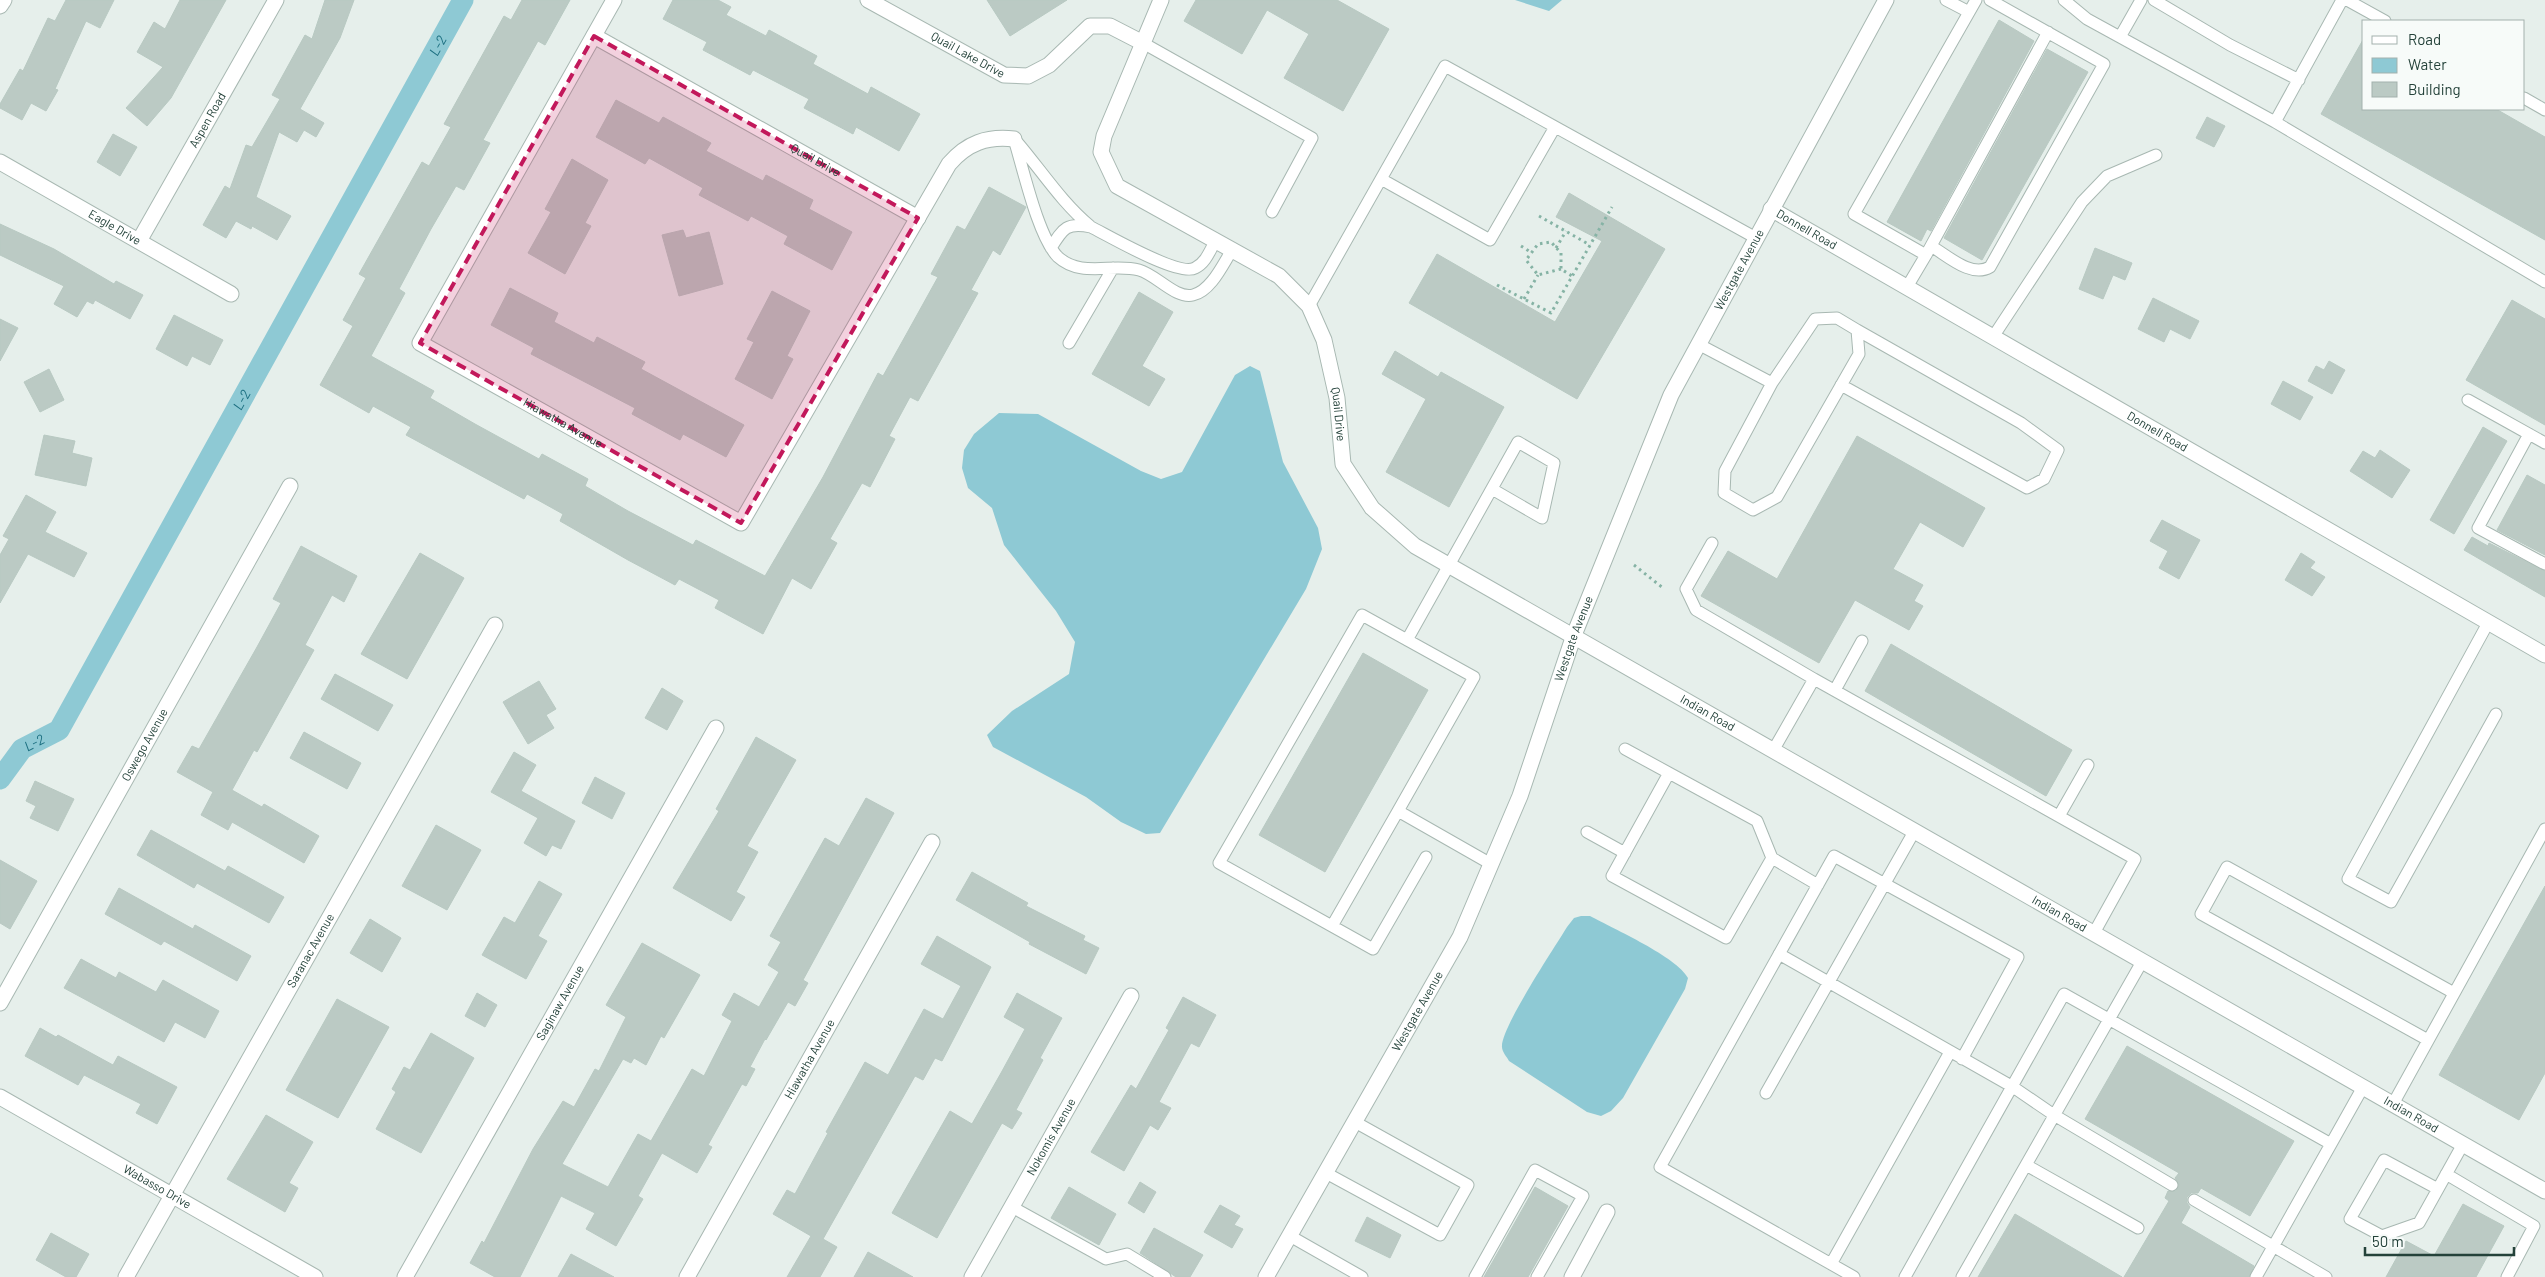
<svg xmlns="http://www.w3.org/2000/svg" width="2545" height="1277" font-family="Barlow,sans-serif">
  <rect width="100%" height="100%" fill="#e6efeb"/>
  <path fill="#8ec9d4" d="M1515,0H1562L1549,11Z
    M1250,366L1260,371L1283,462L1318,528L1322,549L1306,589L1160,833L1146,834L1121,822L1086,797L993,747L987,735L1012,711L1069,674L1075,642L1056,611L1004,545L992,508L968,488L962,468L964,450L974,434L999,413L1038,414L1141,471L1161,479L1182,472L1235,375Z
    M1581,916H1590C1614,929 1677,957 1688,978L1685,989L1623,1098L1611,1111L1601,1116L1587,1112L1509,1061C1507,1057 1502,1052 1502,1047C1500,1029 1555,947 1567,927L1574,918Z"/>
  <g fill="none" stroke-linecap="round" stroke-linejoin="round">
    <path stroke="#8ec9d4" stroke-width="21" id="s1" d="M0,779L22,749L59,730L463,0"/>
  </g>
  <path fill="#bbcac4" stroke="#b8c9c2" d="M66,0H114L100,28L86,21L55,89L58,90L46,111L31,103L22,120L0,108V104L20,69L23,71L48,18L55,21Z
    M180,0H226L171,98L147,126L126,108L163,67L137,52L154,22L165,29Z
    M325,0H354L340,38L300,109L324,123L316,137L304,130L297,142L279,132L256,197L291,216L277,240L252,226L251,229L236,221L226,238L203,225L225,186L230,189L246,145L252,147L280,99L272,95L305,35L312,39Z
    M522,0H570L545,45L538,41L514,84L483,140L490,143L464,190L456,186L431,229L399,289L405,293L371,356L434,391L430,398L475,424L539,459L542,454L588,479L585,486L628,511L693,545L696,540L765,576L823,477L878,373L883,376L907,333L938,277L931,274L957,226L965,230L989,187L1026,207L1000,255L993,250L971,290L978,293L918,401L910,397L889,436L895,439L870,487L862,483L830,539L837,543L811,589L792,578L763,634L715,608L719,600L679,579L675,585L628,560L560,521L563,514L527,494L524,499L406,435L411,427L373,406L369,413L320,385L353,326L343,320L366,278L359,274L422,162L429,166L451,127L444,124L504,16L511,20Z
    M673,0H718L731,7L726,15L766,36L769,30L817,56L813,64L868,94L871,87L920,114L899,151L856,127L853,134L804,108L809,99L753,70L750,75L703,50L707,42L663,19Z
    M987,0H1067L1010,36Z
    M1196,0H1337L1389,29L1343,111L1284,78L1309,34L1267,10L1242,54L1184,21Z
    M1999,20L2034,41L1931,231L1927,229L1921,241L1887,222Z
    M2364,38V109H2496L2545,137V240L2321,114Z
    M2047,49L2088,72L1982,260L1944,238Z
    M616,100L659,123L663,117L711,143L706,151L763,181L766,175L813,200L809,209L852,232L832,270L784,244L788,236L751,216L748,221L699,195L703,188L649,158L645,164L596,137Z
    M2207,117L2225,126L2214,147L2196,138Z
    M113,134L137,147L120,176L97,162Z
    M572,159L608,180L585,223L591,226L565,274L528,253L551,212L545,209Z
    M1569,193L1665,249L1577,399L1409,303L1437,254L1555,322L1602,241L1556,217Z
    M0,224L54,249L114,284L116,281L143,295L130,319L95,300L93,304L87,301L77,317L54,304L64,286L0,255Z
    M683,230L686,238L709,232L723,284L679,296L662,235Z
    M2095,248L2132,263L2125,280L2113,275L2103,299L2079,289Z
    M510,288L558,313L554,322L594,343L597,337L645,362L641,369L744,425L726,457L683,434L680,440L632,414L635,408L531,354L534,348L491,325Z
    M772,291L810,311L787,356L793,359L772,399L735,379L754,342L747,339Z
    M1139,292L1173,312L1142,366L1165,379L1149,406L1092,374Z
    M2153,298L2199,321L2190,339L2170,329L2164,342L2138,329Z
    M2512,300L2545,319V425L2466,380Z
    M174,315L223,340L210,365L192,356L187,366L156,349Z
    M0,319L18,328L0,361Z
    M1395,351L1438,377L1441,372L1504,407L1449,507L1386,472L1426,399L1382,374Z
    M2329,361L2345,370L2332,394L2308,381L2316,366L2324,370Z
    M49,369L64,400L40,412L24,382Z
    M2283,381L2313,397L2300,420L2271,404Z
    M2483,427L2507,441L2454,534L2430,520Z
    M44,435L75,441L72,453L92,458L86,486L35,475Z
    M1857,436L1985,508L1963,547L1920,522L1893,569L1923,585L1914,601L1923,606L1909,630L1855,600L1819,663L1701,596L1728,551L1777,579Z
    M2380,450L2410,470L2392,498L2350,471L2363,451L2375,458Z
    M2527,475L2545,485V555L2497,530Z
    M26,495L56,512L45,532L87,553L74,577L28,554L0,603V555L9,539L3,536Z
    M2162,520L2200,540L2179,579L2159,568L2168,551L2150,541Z
    M2472,537L2488,546L2489,543L2545,571V597L2464,550Z
    M301,546L357,576L344,602L332,595L305,645L314,650L257,752L254,750L232,790L262,807L264,804L319,836L304,863L232,822L228,830L201,815L213,792L177,772L192,746L199,749L257,647L281,603L273,599Z
    M420,553L464,578L407,679L361,654Z
    M2301,553L2315,562L2310,568L2325,577L2312,596L2285,580Z
    M1891,644L2072,750L2046,796L1865,691Z
    M1363,653L1428,690L1325,872L1259,835Z
    M335,674L393,705L378,731L321,699Z
    M539,681L556,709L546,715L554,728L528,744L503,702Z
    M662,688L683,701L667,730L645,718Z
    M304,732L361,763L347,789L290,758Z
    M756,737L796,760L747,846L758,852L736,892L745,897L731,921L673,888L719,811L716,809Z
    M514,752L536,765L521,791L575,821L561,849L552,845L546,856L524,843L538,818L491,792Z
    M595,777L625,793L612,819L582,803Z
    M35,781L74,799L58,831L30,818L36,806L26,801Z
    M866,798L894,813L803,980L808,983L795,1006L788,1002L766,1040L765,1039L750,1067L755,1069L746,1086L742,1084L708,1145L712,1147L697,1173L662,1153L638,1196L643,1199L616,1246L586,1229L595,1213L561,1196L520,1277H495L470,1263L482,1241L484,1243L533,1149L563,1101L574,1107L595,1069L599,1071L626,1017L606,1005L642,943L700,975L664,1038L661,1036L646,1065L634,1058L631,1063L623,1059L562,1164L608,1187L638,1134L651,1141L692,1069L704,1076L732,1021L722,1015L734,993L759,1007L779,972L768,965L781,942L770,936L825,838L839,846Z
    M436,825L481,850L447,910L402,886Z
    M151,830L225,871L228,866L284,897L269,923L197,883L194,888L137,855Z
    M0,860L37,881L10,929L0,923Z
    M972,872L1028,903L1026,906L1085,936L1083,940L1099,948L1086,974L1029,944L1030,942L956,900Z
    M539,881L562,894L538,936L547,941L526,979L482,955L504,917L515,923Z
    M2545,886V1073L2519,1120L2439,1075Z
    M119,888L193,929L195,925L251,956L237,981L164,941L161,945L105,914Z
    M370,919L401,938L382,972L350,953Z
    M937,936L991,967L942,1061L935,1058L923,1080L915,1076L823,1239L837,1247L820,1277H787L811,1236L773,1214L787,1190L795,1194L828,1133L826,1132L865,1062L888,1075L924,1009L943,1019L961,986L921,964Z
    M81,959L116,978L119,972L156,992L163,980L219,1011L205,1038L175,1022L164,1042L64,988Z
    M477,993L497,1005L485,1027L465,1016Z
    M1017,993L1062,1018L1040,1058L1043,1060L1016,1110L1022,1113L1012,1129L1002,1123L937,1238L892,1213L950,1111L972,1124L1001,1073L1025,1029L1004,1017Z
    M1183,997L1216,1015L1199,1047L1191,1043L1159,1102L1171,1108L1158,1130L1150,1125L1124,1171L1091,1152L1131,1085L1136,1089L1169,1030L1166,1028Z
    M337,999L389,1027L338,1118L286,1090Z
    M40,1028L56,1037L58,1035L113,1065L118,1056L177,1087L157,1124L136,1113L141,1104L84,1075L78,1085L25,1056Z
    M431,1033L474,1058L421,1153L376,1129L396,1092L392,1089L404,1067L410,1070Z
    M2127,1046L2294,1141L2250,1216L2201,1188L2198,1193H2191L2187,1197V1203L2190,1207L2181,1223L2254,1266L2249,1277H2124L2169,1201L2165,1198L2168,1191H2176L2179,1185L2175,1178L2179,1173L2085,1119Z
    M266,1115L313,1142L289,1183L298,1188L285,1212L227,1179Z
    M1140,1182L1156,1192L1144,1213L1128,1203Z
    M1069,1187L1116,1214L1099,1245L1051,1218Z
    M1535,1187L1568,1206L1528,1277H1484Z
    M2463,1204L2504,1226L2476,1277H2386L2406,1241L2434,1256Z
    M1220,1205L1240,1216L1234,1225L1243,1229L1232,1248L1204,1232Z
    M2015,1214L2122,1277H1978Z
    M1367,1217L1401,1235L1390,1258L1355,1241Z
    M1154,1228L1203,1255L1190,1277H1176L1140,1253Z
    M51,1233L89,1254L76,1277H66L36,1260Z
    M868,1252L913,1277H854Z
    M571,1254L614,1277H558Z"/>
  <g fill="none" stroke-linecap="round" stroke-linejoin="round">
    <defs>
      <path id="service" d="M1946,0L1969,12
        M1976,0L1854,214L1926,255L2048,32
        M2064,0L2087,19L2275,122L2545,282
        M2154,0L2230,45L2299,80
        M2347,0L2385,21
        M2120,37L2141,0
        M1143,43L1312,138L1272,212
        M2524,98L2545,110
        M2275,122L2342,0
        M1014,139C1023,168 1038,237 1058,257C1081,278 1112,263 1139,270C1157,275 1175,299 1193,295C1211,291 1223,264 1232,250
        M1017,142C1041,170 1062,203 1090,226
        M1381,179L1490,240L1555,127
        M1931,246C1948,256 1971,278 1990,267L2104,64L1990,0
        M1051,248C1063,228 1067,222 1091,227C1109,236 1179,277 1195,268C1206,263 1210,250 1216,240
        M1907,287L1926,255
        M1309,306L1445,66L1756,238
        M1837,318L1857,330L1859,354L1777,497L1753,510L1724,493L1725,471L1772,383L1815,319Z
        M1993,337L2082,202L2107,176L2156,155
        M1069,343L1113,268
        M1698,344L1772,383
        M1841,385L2027,488L2044,479L2058,450L2021,423L1857,330
        M2468,400L2545,443
        M2529,434L2478,528L2545,564
        M1712,543L1686,589L1696,610L1814,679L1774,749
        M2488,623L2348,879L2391,902L2496,714
        M1407,640L1518,442L1554,463L1542,518L1492,489
        M1814,679L2135,859L2094,933
        M1835,690L1862,641
        M1625,749L1669,773
        M2059,816L2088,765
        M1587,832L1625,853
        M1426,857L1373,949L1219,863L1362,615L1474,677L1398,811L1491,864
        M1772,858L1757,821L1669,773L1612,876L1726,938L1772,858L1818,885
        M1332,926L1398,811
        M1779,954L2013,1087L2054,1115L2172,1185
        M2428,1040L2201,914L2227,867L2454,993
        M1766,1093L1915,830
        M2393,1104L2545,829
        M2331,1144L2363,1087
        M2026,1165L2138,1228
        M1326,1173L1440,1235L1468,1185L1355,1122
        M2446,1174L2534,1226L2507,1277
        M2438,1189L2384,1160L2350,1219L2382,1236L2419,1223L2463,1144
        M2194,1200L2326,1277
        M1012,1207L1106,1259L1127,1254L1165,1277
        M1290,1236L1362,1277
        M1831,1264L1950,1052
        M1475,1277L1535,1170L1583,1196L1537,1277
        M1854,1277L1660,1167L1834,856L2018,957L1962,1059
        M1905,1277L2064,994L2331,1144L2256,1277
        M1962,1277L2143,960"/>
      <g id="minor">
        <path id="s2" d="M614,0L420,343L741,523L949,164C967,143 987,136 1014,139"/>
        <path id="s3" d="M868,0L1004,75L1028,76L1049,65L1090,26H1110L1143,43"/>
        <path id="s4" d="M1161,0L1104,136L1101,152L1117,186L1279,276L1309,306L1324,340L1337,398L1343,464L1372,508L1415,546L2545,1191"/>
        <path d="M0,6L4,0"/>
        <path id="s5" d="M594,36L918,218"/>
        <path id="s6" d="M0,162L231,294"/>
        <path id="s7" d="M1771,209L2545,655"/>
        <path id="s8" d="M139,241L276,0"/>
        <path id="s9" d="M0,1003L290,486"/>
        <path id="s10" d="M0,1097L315,1277"/>
        <path id="s11" d="M126,1277L495,625"/>
        <path id="s12" d="M405,1277L716,728"/>
        <path id="s13" d="M687,1277L932,842"/>
        <path id="s14" d="M972,1277L1131,996"/>
        <path d="M1572,1277L1607,1212"/>
      </g>
      <g id="tertiary">
        <path id="s15" d="M1266,1277L1460,937L1520,796L1574,635L1671,395L1886,0"/>
      </g>
    </defs>
    <use href="#service" stroke="#a8b8b2" stroke-width="13"/>
    <use href="#minor" stroke="#a8b8b2" stroke-width="17"/>
    <use href="#tertiary" stroke="#a8b8b2" stroke-width="17"/>
    <path stroke="#86b3a5" stroke-width="3" stroke-dasharray="2.5 4" stroke-linecap="butt" d="M1539,216L1590,245
      M1521,246L1532,253
      M1556,248L1566,231
      M1561,269L1538,275L1526,260L1538,244L1551,242L1561,253V269L1572,276
      M1497,285L1551,313L1612,207
      M1524,299L1538,275
      M1634,565L1663,588"/>
    <use href="#service" stroke="#fff" stroke-width="11"/>
    <use href="#minor" stroke="#fff" stroke-width="15"/>
    <use href="#tertiary" stroke="#fff" stroke-width="15"/>
  </g>
  <path fill="#c2185b" fill-opacity="0.2" stroke="#c2185b" stroke-width="4" stroke-dasharray="10 6" stroke-linejoin="round" d="M594,36L918,218L741,523L420,343Z"/>
  <g text-anchor="middle" stroke-width="5" stroke-linejoin="round" paint-order="stroke">
    <g font-size="12" fill="#24423a" stroke="#f7fbf9">
      <text dy="4" stroke="none"><textPath href="#s3" startOffset="114">Quail Lake Drive</textPath></text>
      <text dy="4" stroke="none"><textPath href="#s8" startOffset="139">Aspen Road</textPath></text>
      <text dy="4" stroke="none"><textPath href="#s5" startOffset="254">Quail Drive</textPath></text>
      <text dy="4" stroke="none"><textPath href="#s6" startOffset="132">Eagle Drive</textPath></text>
      <text dy="4" stroke="none"><textPath href="#s7" startOffset="41">Donnell Road</textPath></text>
      <text dy="4" stroke="none"><textPath href="#s15" startOffset="1116">Westgate Avenue</textPath></text>
      <text dy="4" stroke="none"><textPath href="#s4" startOffset="542">Quail Drive</textPath></text>
      <text dy="4" stroke="none"><textPath href="#s2" startOffset="558">Hiawatha Avenue</textPath></text>
      <text dy="4" stroke="none"><textPath href="#s7" startOffset="446">Donnell Road</textPath></text>
      <text dy="4" stroke="none"><textPath href="#s15" startOffset="711">Westgate Avenue</textPath></text>
      <text dy="4" stroke="none"><textPath href="#s4" startOffset="1039">Indian Road</textPath></text>
      <text dy="4" stroke="none"><textPath href="#s9" startOffset="296">Oswego Avenue</textPath></text>
      <text dy="4" stroke="none"><textPath href="#s4" startOffset="1444">Indian Road</textPath></text>
      <text dy="4" stroke="none"><textPath href="#s11" startOffset="375">Saranac Avenue</textPath></text>
      <text dy="4" stroke="none"><textPath href="#s12" startOffset="315">Saginaw Avenue</textPath></text>
      <text dy="4" stroke="none"><textPath href="#s15" startOffset="306">Westgate Avenue</textPath></text>
      <text dy="4" stroke="none"><textPath href="#s13" startOffset="250">Hiawatha Avenue</textPath></text>
      <text dy="4" stroke="none"><textPath href="#s4" startOffset="1849">Indian Road</textPath></text>
      <text dy="4" stroke="none"><textPath href="#s14" startOffset="161">Nokomis Avenue</textPath></text>
      <text dy="4" stroke="none"><textPath href="#s10" startOffset="181">Wabasso Drive</textPath></text>
    </g>
    <g font-size="14" font-style="italic" fill="#1c6f80" stroke="#f7fbf9">
      <text dy="5" stroke="none"><textPath href="#s1" startOffset="861">L-2</textPath></text>
      <text dy="5" stroke="none"><textPath href="#s1" startOffset="456">L-2</textPath></text>
      <text dy="5" stroke="none"><textPath href="#s1" startOffset="51">L-2</textPath></text>
    </g>
  </g>
  <rect x="2362" y="20" width="162" height="90" fill="#f7fbf9" stroke="#a3b1ad"/>
  <rect x="2372" y="36" width="25" height="8" fill="#ffffff" stroke="#a3b1ad"/>
  <text x="2408" y="45" font-size="15" fill="#24423a">Road</text>
  <rect x="2372" y="58" width="25" height="15" fill="#8ec9d4" stroke="#a3b1ad"/>
  <text x="2408" y="70" font-size="15" fill="#24423a">Water</text>
  <rect x="2372" y="82" width="25" height="15" fill="#bbcac4" stroke="#a3b1ad"/>
  <text x="2408" y="95" font-size="15" fill="#24423a">Building</text>
  <path d="M2365 1247v8h149v-8" fill="none" stroke="#24423a" stroke-width="2.5"/>
  <text x="2372" y="1247" font-size="15" fill="#24423a" stroke="#f7fbf9" stroke-width="4" paint-order="stroke">50 m</text>
</svg>
